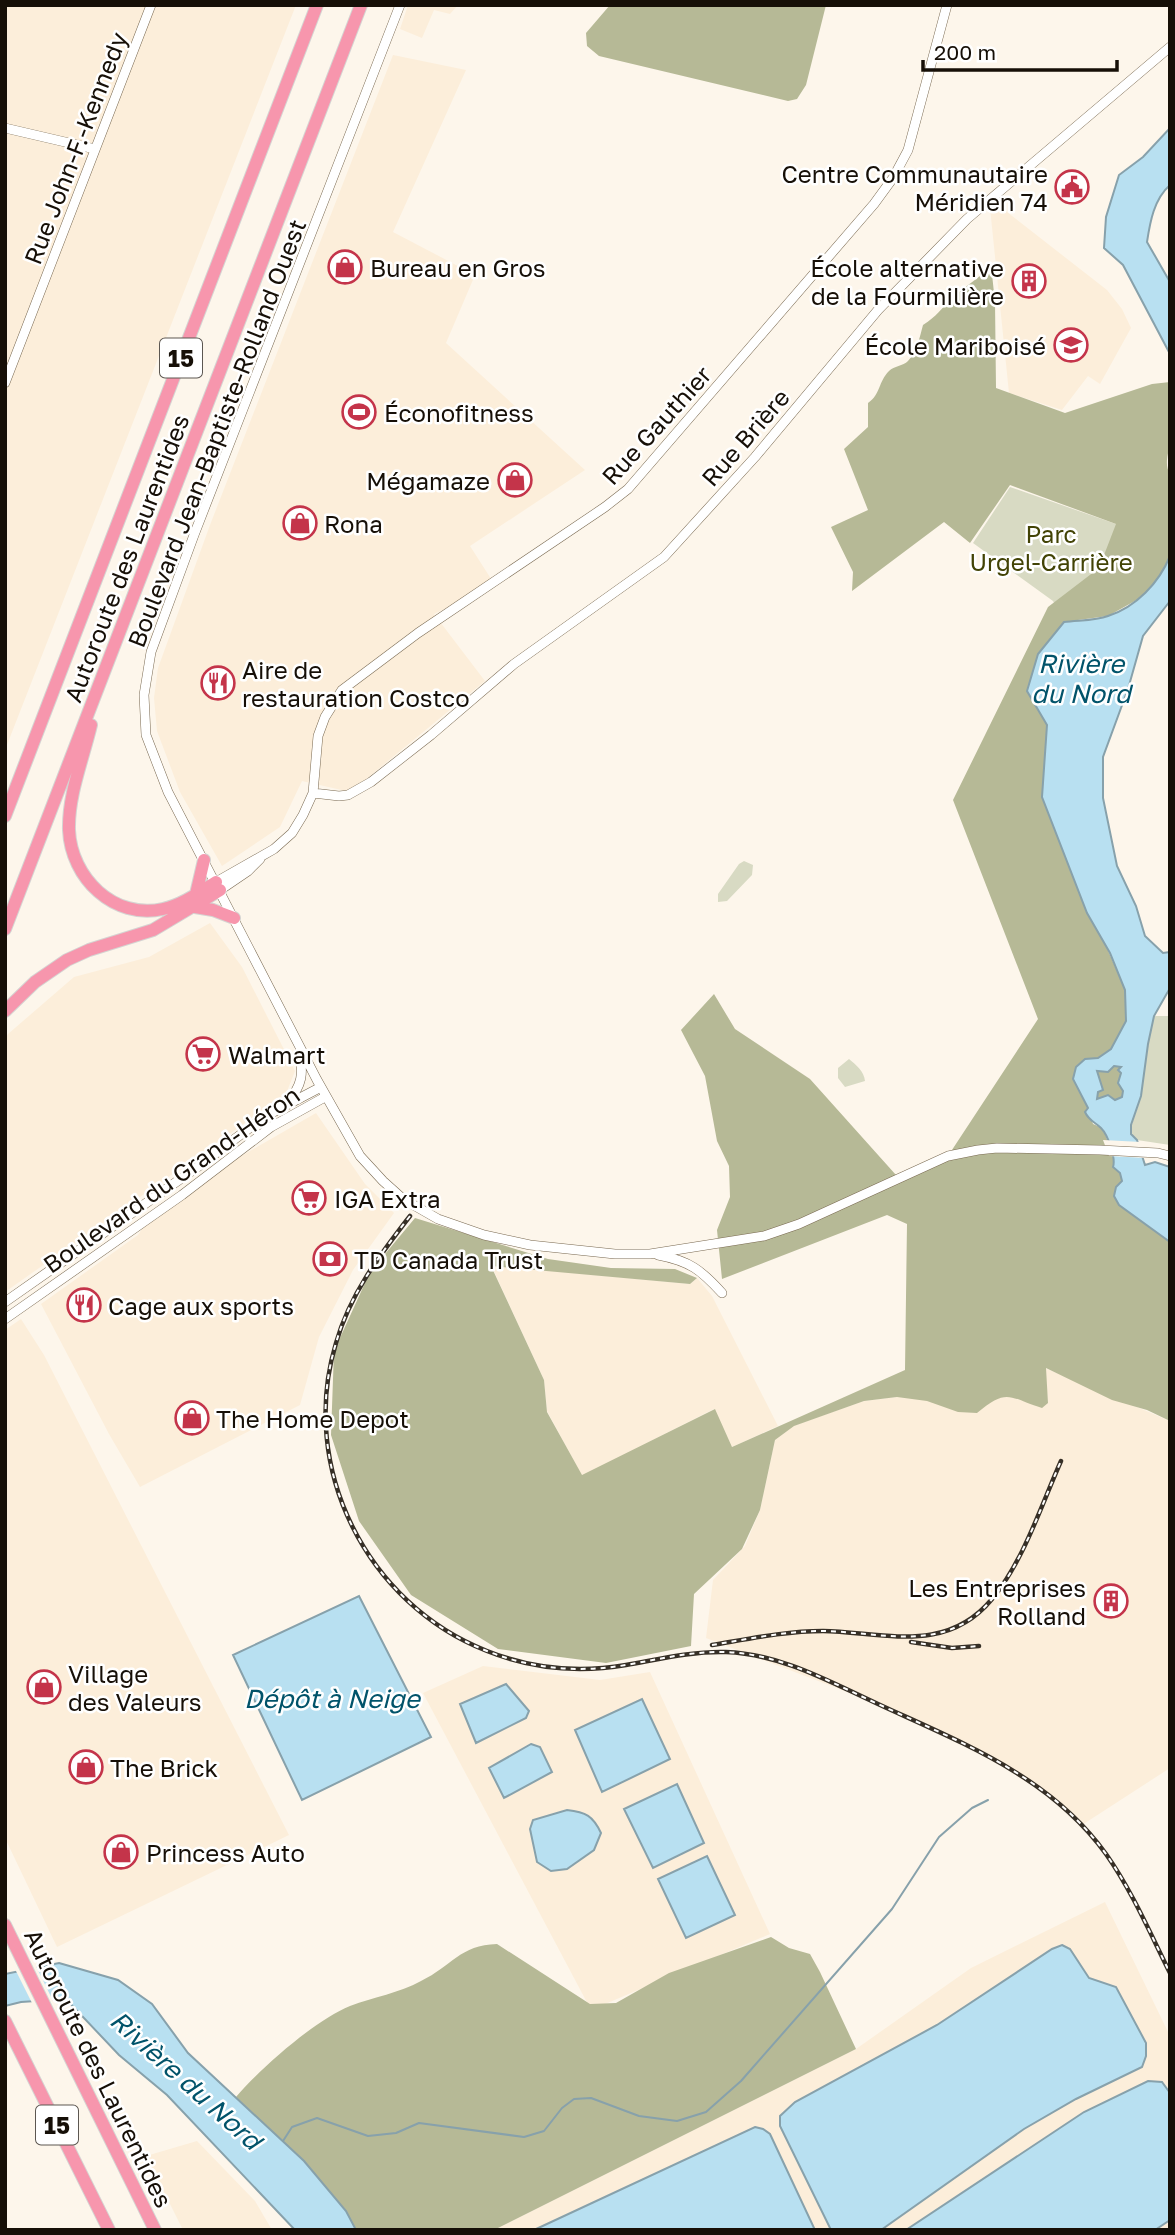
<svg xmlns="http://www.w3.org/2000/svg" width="1175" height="2235" font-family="'Golos Text',sans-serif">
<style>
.built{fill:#fceeda}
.green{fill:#d8dac3}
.forest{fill:#b6b996}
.water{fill:#b8e0f1;stroke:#87a1ab;stroke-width:2;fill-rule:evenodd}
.pier{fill:#fdf6eb}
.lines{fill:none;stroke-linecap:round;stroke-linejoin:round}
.stream{stroke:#87a1ab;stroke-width:2}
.tertiary-casing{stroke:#796951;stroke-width:10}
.motorway-casing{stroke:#d5d4d2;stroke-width:14}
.tertiary{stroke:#fff;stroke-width:9}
.motorway{stroke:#f796ad;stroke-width:12}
.rail-casing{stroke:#362f26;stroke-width:4.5}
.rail{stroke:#fff;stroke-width:2;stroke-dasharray:5;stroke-linecap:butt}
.labels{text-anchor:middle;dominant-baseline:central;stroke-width:5;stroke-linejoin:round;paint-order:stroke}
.shield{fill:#fff;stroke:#5c5751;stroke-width:2}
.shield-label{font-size:23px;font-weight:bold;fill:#160f07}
.street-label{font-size:24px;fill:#160f07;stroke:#fff}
.poi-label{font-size:24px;fill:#160f07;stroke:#fff;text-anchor:start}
.park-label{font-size:24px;fill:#424305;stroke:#fff}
.water-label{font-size:26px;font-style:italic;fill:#01536a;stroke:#fff}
</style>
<rect width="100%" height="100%" fill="#fdf6eb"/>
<path class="built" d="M 5,5 L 296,5 L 5,750 Z
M 408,5 L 458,5 L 450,14 L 434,10 L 422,38 L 400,29 Z
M 393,55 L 466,70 L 393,232 L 475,275 L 446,343 L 585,470 L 470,546 L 495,585 L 434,614 L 485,681 L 365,780 L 346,791 L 302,781 L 280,827 L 222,866 L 180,792 L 157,731 L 154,698 L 158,668 L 210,525 Z
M 989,198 L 1107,290 L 1122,309 L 1131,328 L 1100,384 L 1088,376 L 1062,410 L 1009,393 Z
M 210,923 L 242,967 L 295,1071 L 286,1094 L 5,1292 L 5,1039 L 8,1034 L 74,977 L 149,957 Z
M 316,1113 L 365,1184 L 394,1213 L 353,1270 L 319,1337 L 300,1405 L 140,1487 L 109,1434 L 41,1304 L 138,1235 L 154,1211 L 196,1182 Z
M 491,1265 L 690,1284 L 697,1278 L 712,1296 L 778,1426 L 732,1447 L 714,1409 L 582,1476 L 547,1411 L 544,1380 Z
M 21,1319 L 44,1355 L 289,1835 L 57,1947 L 5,1838 L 5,1330 Z
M 1045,1368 L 1170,1421 L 1170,1768 L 1082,1825 L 1043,1789 L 997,1760 L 876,1703 L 706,1638 L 713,1580 L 745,1546 L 760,1510 L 775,1440 L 793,1426 L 864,1401 L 897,1397 L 991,1399 L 1008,1394 L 1048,1403 Z
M 483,1666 L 600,1680 L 650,1672 L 770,1934 L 591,2010 L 423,1693 Z
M 1105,1902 L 1170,2036 L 1170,2230 L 494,2230 L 856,2049 L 971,1968 Z
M 197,2141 L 255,2201 L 272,2230 L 183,2230 L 146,2156 Z"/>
<path class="green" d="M 1135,467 L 1170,475 L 1170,556 L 1064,622 L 1053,601 L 973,543 L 1010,487 L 1116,524 Z
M 744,861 L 753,865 L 752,875 L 727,901 L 718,902 L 718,894 L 739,864 Z
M 1154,1016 L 1170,1016 L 1170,1145 L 1137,1140 L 1131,1134 C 1131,1121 1137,1113 1139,1101 C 1145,1073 1147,1044 1154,1016 Z
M 849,1059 C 856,1065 864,1071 865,1081 L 845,1087 L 838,1078 L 838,1068 Z"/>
<path class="forest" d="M 610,5 L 826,5 L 806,85 L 797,99 L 788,101 L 599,56 L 587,46 L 586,33 Z
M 991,265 L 995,302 L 996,388 L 1065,413 L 1152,384 L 1170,382 C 1170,401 1170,420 1170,438 C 1170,453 1163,461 1170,475 L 1170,556 L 1164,571 L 1142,597 L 1108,616 L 1078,620 L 1027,691 L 1047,725 L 1042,797 L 1125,990 L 1126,1021 L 1111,1049 L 1073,1079 L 1088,1108 L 1093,1124 L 1100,1127 L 1105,1134 L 1120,1173 L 1122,1181 L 1119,1205 L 1170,1242 L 1170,1421 L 1147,1410 L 1112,1400 L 1046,1368 L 1048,1403 L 1042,1408 C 1009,1398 1008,1387 977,1413 L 958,1412 L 927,1401 L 897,1397 L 864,1401 L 794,1426 L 775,1440 L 760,1510 L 742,1549 L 694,1594 L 691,1646 L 606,1663 L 498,1649 L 411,1595 L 359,1521 L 331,1435 L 334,1351 L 370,1272 L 415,1218 L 548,1259 L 611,1268 L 675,1269 L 697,1278 L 690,1284 L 491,1266 L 544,1380 L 547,1412 L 582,1475 L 715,1409 L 732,1447 L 905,1370 L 907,1224 L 887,1215 L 722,1279 L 717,1230 L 730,1197 L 729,1166 L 717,1141 L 705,1076 L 681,1030 L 714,994 L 735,1029 L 810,1079 L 896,1175 L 948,1156 L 1038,1019 L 953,800 L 1048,607 L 1099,568 L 1116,524 L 1010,485 L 970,543 L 944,522 L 852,591 L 853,572 L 831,527 L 868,510 L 844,449 L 868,427 L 868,403 C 881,394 878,382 889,371 C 894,366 903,366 908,361 C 917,352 920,336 923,325 C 937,316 941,309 952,298 C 965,286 979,279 991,265 Z
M 1114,1066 L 1121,1067 L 1124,1093 L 1122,1097 L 1115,1100 L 1104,1096 L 1101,1099 L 1097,1099 L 1098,1092 L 1103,1090 L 1097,1071 L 1109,1071 Z
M 771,1937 L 789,1948 L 810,1954 L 820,1972 L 856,2049 L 494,2230 L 356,2230 C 326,2178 279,2138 236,2097 C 261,2068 315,2020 350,2006 C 374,1997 399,1993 421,1981 C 452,1966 460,1945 497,1944 L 590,2004 L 616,2003 L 669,1973 Z"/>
<path class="water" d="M 1170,128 L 1170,185 C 1154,199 1150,222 1147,242 L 1170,282 L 1170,354 L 1123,265 L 1104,248 L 1106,217 L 1119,175 L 1143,157 Z
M 1170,556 L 1170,601 L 1143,636 L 1128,689 L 1103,757 L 1103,798 L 1117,866 L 1136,906 L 1145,936 L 1163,953 L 1170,952 L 1170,988 L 1154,1016 L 1148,1044 L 1141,1096 L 1131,1125 L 1131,1134 L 1137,1140 L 1145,1165 L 1155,1162 L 1170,1167 L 1170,1242 L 1119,1205 L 1114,1196 L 1116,1187 L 1122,1181 L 1120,1173 L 1113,1167 C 1116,1158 1108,1135 1101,1128 C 1095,1122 1089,1121 1085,1112 L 1088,1108 L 1073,1079 L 1076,1067 L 1085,1059 L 1098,1058 L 1111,1049 L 1126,1021 L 1125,990 L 1110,953 L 1087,913 L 1042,797 L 1047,725 L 1027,691 L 1038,654 L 1064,622 C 1078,620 1095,621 1108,616 C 1136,607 1159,583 1170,556 ZM 1114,1066 L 1121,1067 L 1118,1070 L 1121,1073 L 1118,1083 L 1123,1091 L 1122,1097 L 1115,1100 L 1108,1095 L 1097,1099 L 1098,1092 L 1103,1090 L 1097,1071 L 1108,1072 Z
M 359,1596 L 431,1737 L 302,1800 L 233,1655 Z
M 506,1684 L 529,1711 L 526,1718 L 476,1743 L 460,1704 Z
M 642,1699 L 670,1759 L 602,1792 L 575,1730 Z
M 531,1744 L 540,1747 L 552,1772 L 504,1798 L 489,1768 Z
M 677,1784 L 704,1843 L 653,1868 L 624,1809 Z
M 567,1810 C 586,1812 593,1816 601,1833 L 594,1850 L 567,1869 L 551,1871 L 537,1862 L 530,1829 L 533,1820 Z
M 707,1856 L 735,1915 L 686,1938 L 658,1879 Z
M 1062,1945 L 1070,1949 L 1089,1978 L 1116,1987 L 1146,2043 L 1146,2056 L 1142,2067 L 1076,2099 L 1024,2129 L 881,2230 L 831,2230 L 780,2126 L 780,2116 L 795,2102 L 937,2025 L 1052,1949 Z
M 59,1963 L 118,1980 L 152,2004 L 188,2053 L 304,2161 L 346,2211 L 356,2230 L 295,2230 L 167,2095 L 119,2055 L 66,1999 L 21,2002 L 5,2006 L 5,1974 Z
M 1148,2081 L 1162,2082 L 1170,2093 L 1170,2220 L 1155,2230 L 906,2230 L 1084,2112 Z
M 755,2127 L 763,2129 L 770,2134 L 815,2230 L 534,2230 Z"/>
<path class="pier" d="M 1103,1140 L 1141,1142 L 1145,1158 L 1109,1156 Z
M 35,1964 L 54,2003 L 33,2005 L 15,1969 Z"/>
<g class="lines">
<path class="stream" d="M 283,2141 L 292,2127 L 317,2118 L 368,2136 L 396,2133 L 419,2123 L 524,2137 L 544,2131 L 562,2108 L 574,2099 L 591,2098 L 639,2116 L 677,2121 L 706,2112 L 741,2081 L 892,1909 L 939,1837 L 972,1808 L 988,1800"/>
<defs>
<path id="tertiary" d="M 400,5 L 194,535 L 151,652 L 144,695 L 146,735 L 168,792 L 317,1080 L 360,1156 L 383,1181 L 403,1199 L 438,1219 L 484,1235 L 530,1245 L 615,1254 L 650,1254 L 764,1236 L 799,1224 L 948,1156 L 978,1150 L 997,1148 L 1100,1150 L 1158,1153 L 1170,1156
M 5,128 L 95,149
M 5,383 L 151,5
M 313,793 L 339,796 L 348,795 L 371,782 L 431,735 L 514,664 L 664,557 L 755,457 L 878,310 L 967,219 L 1170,47
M 216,882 L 274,849 L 292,833 L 303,815 L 313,793 L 318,736 L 325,717 L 342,690 L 418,633 L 605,507 L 628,489 L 874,204 L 893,178 L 908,150 L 947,5
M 220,890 L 248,871 L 260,859
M 288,1101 C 302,1086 304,1073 299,1053
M 658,1255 C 690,1261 701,1270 722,1293
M 5,1302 L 199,1166 L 264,1117 L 321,1087
M 5,1319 L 182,1195 L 271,1127 L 325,1097"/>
<path id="motorway" d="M 91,725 C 83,759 68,795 69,830 C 71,878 114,920 163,909 C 182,905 200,892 216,882
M 5,816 L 317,5
M 196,894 L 204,860
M 195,907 L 213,910 L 234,918
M 5,929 L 361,5
M 5,1011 L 35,982 L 67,960 L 89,950 L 153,930 L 220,890
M 5,1925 L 155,2230
M 5,2021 L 109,2230"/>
</defs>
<use href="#tertiary" class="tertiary-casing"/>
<use href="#motorway" class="motorway-casing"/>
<use href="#tertiary" class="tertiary"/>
<use href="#motorway" class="motorway"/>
<defs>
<path id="rail" d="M 410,1216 C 379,1256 350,1294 336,1343 C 298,1468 367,1604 487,1651 C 532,1669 579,1673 626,1665 C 660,1659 692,1651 726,1652 C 781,1654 830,1682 878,1704 C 962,1743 1050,1776 1106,1854 C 1132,1891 1150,1933 1170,1973
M 911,1642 L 952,1648 L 979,1646
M 712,1645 C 748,1639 786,1631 823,1631 C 883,1632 946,1655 992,1599 C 1023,1562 1041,1506 1061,1461"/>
</defs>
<use href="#rail" class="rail-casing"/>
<use href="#rail" class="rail"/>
</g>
<defs>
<symbol id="civic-ring" viewBox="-11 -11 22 22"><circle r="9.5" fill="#fff" stroke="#c4344a" stroke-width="1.5"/><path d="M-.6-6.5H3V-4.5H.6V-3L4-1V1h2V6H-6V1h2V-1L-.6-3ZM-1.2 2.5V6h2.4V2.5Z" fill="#c4344a"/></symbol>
<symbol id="shop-ring" viewBox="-11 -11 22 22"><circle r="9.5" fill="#fff" stroke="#c4344a" stroke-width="1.5"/><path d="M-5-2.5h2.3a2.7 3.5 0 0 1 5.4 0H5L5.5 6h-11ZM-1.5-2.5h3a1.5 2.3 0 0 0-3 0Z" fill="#c4344a"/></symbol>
<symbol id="building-ring" viewBox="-11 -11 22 22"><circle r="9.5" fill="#fff" stroke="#c4344a" stroke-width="1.5"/><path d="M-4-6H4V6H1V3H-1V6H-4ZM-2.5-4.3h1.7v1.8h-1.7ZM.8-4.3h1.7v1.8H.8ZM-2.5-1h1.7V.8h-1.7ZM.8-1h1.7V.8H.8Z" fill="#c4344a"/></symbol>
<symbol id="school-ring" viewBox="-11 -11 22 22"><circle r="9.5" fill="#fff" stroke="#c4344a" stroke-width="1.5"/><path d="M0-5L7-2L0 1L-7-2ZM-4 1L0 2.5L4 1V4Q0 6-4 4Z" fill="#c4344a"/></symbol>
<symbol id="stadium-ring" viewBox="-11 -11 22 22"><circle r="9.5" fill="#fff" stroke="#c4344a" stroke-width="1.5"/><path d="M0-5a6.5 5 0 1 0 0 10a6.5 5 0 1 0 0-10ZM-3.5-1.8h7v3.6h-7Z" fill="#c4344a"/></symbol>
<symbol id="restaurant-ring" viewBox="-11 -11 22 22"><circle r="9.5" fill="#fff" stroke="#c4344a" stroke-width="1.5"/><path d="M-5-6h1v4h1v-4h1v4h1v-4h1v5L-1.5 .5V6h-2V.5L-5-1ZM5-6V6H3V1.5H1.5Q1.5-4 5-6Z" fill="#c4344a"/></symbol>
<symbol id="supermarket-ring" viewBox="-11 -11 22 22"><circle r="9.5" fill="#fff" stroke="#c4344a" stroke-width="1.5"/><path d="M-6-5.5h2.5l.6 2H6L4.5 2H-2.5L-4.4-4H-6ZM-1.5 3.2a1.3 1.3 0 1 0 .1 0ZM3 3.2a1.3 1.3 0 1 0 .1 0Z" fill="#c4344a"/></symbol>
<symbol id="bank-ring" viewBox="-11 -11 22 22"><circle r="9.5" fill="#fff" stroke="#c4344a" stroke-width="1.5"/><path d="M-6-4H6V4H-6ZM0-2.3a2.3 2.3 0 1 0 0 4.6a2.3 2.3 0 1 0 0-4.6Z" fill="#c4344a"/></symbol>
</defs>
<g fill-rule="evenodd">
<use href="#civic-ring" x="1053" y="168" width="38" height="38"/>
<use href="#shop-ring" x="326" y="248" width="38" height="38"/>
<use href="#building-ring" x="1010" y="262" width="38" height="38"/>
<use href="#school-ring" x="1052" y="326" width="38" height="38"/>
<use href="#stadium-ring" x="340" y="393" width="38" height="38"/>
<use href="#shop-ring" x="496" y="461" width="38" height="38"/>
<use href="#shop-ring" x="281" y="504" width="38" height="38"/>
<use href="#restaurant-ring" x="199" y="664" width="38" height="38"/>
<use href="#supermarket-ring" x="184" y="1035" width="38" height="38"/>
<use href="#supermarket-ring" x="290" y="1179" width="38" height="38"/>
<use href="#bank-ring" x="311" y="1240" width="38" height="38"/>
<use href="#restaurant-ring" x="65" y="1286" width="38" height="38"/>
<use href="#shop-ring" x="173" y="1399" width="38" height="38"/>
<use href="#building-ring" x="1092" y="1582" width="38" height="38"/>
<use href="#shop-ring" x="25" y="1668" width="38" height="38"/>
<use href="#shop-ring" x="67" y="1748" width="38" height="38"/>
<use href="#shop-ring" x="102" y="1833" width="38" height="38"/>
</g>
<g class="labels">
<g class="shield">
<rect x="160" y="338.5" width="42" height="39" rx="5"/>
<rect x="36" y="2105.5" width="42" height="39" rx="5"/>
</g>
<g class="shield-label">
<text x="181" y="358">15</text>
<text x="57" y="2125">15</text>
</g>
<g class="street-label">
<text transform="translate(75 148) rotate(-69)">Rue John-F.-Kennedy</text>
<text transform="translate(656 425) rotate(-48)">Rue Gauthier</text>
<text transform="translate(216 433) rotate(-69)">Boulevard Jean-Baptiste-Rolland Ouest</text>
<text transform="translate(745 437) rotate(-49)">Rue Brière</text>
<text transform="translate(126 558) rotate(-69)">Autoroute des Laurentides</text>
<text transform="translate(171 1179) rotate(-35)">Boulevard du Grand-Héron</text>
<text transform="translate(99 2068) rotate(64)">Autoroute des Laurentides</text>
</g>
<g class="poi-label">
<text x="1048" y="173" text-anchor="end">Centre Communautaire<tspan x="1048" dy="28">Méridien 74</tspan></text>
<text x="370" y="267">Bureau en Gros</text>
<text x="1004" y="267" text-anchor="end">École alternative<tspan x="1004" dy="28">de la Fourmilière</tspan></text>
<text x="1046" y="345" text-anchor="end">École Mariboisé</text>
<text x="384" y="412">Éconofitness</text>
<text x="490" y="480" text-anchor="end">Mégamaze</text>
<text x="324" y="523">Rona</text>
<text x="242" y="669">Aire de<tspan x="242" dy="28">restauration Costco</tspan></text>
<text x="228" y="1054">Walmart</text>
<text x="334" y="1198">IGA Extra</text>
<text x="354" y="1259">TD Canada Trust</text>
<text x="108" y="1305">Cage aux sports</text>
<text x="216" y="1418">The Home Depot</text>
<text x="1086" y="1587" text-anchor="end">Les Entreprises<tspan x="1086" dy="28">Rolland</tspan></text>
<text x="68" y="1673">Village<tspan x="68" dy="28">des Valeurs</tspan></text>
<text x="110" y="1767">The Brick</text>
<text x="146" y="1852">Princess Auto</text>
</g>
<g class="park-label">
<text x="1051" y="533">Parc<tspan x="1051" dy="28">Urgel-Carrière</tspan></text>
</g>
<g class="water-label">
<text x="1081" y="663">Rivière<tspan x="1081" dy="30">du Nord</tspan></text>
<text x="332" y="1698">Dépôt à Neige</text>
<text transform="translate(186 2080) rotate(42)">Rivière du Nord</text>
</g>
</g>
<rect width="1175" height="2235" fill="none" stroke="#160f07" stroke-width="14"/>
<path d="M923 60v10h194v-10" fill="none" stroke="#160f07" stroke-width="3.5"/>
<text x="934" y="60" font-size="21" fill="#160f07" stroke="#ffffff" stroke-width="5" paint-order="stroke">200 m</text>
</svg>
